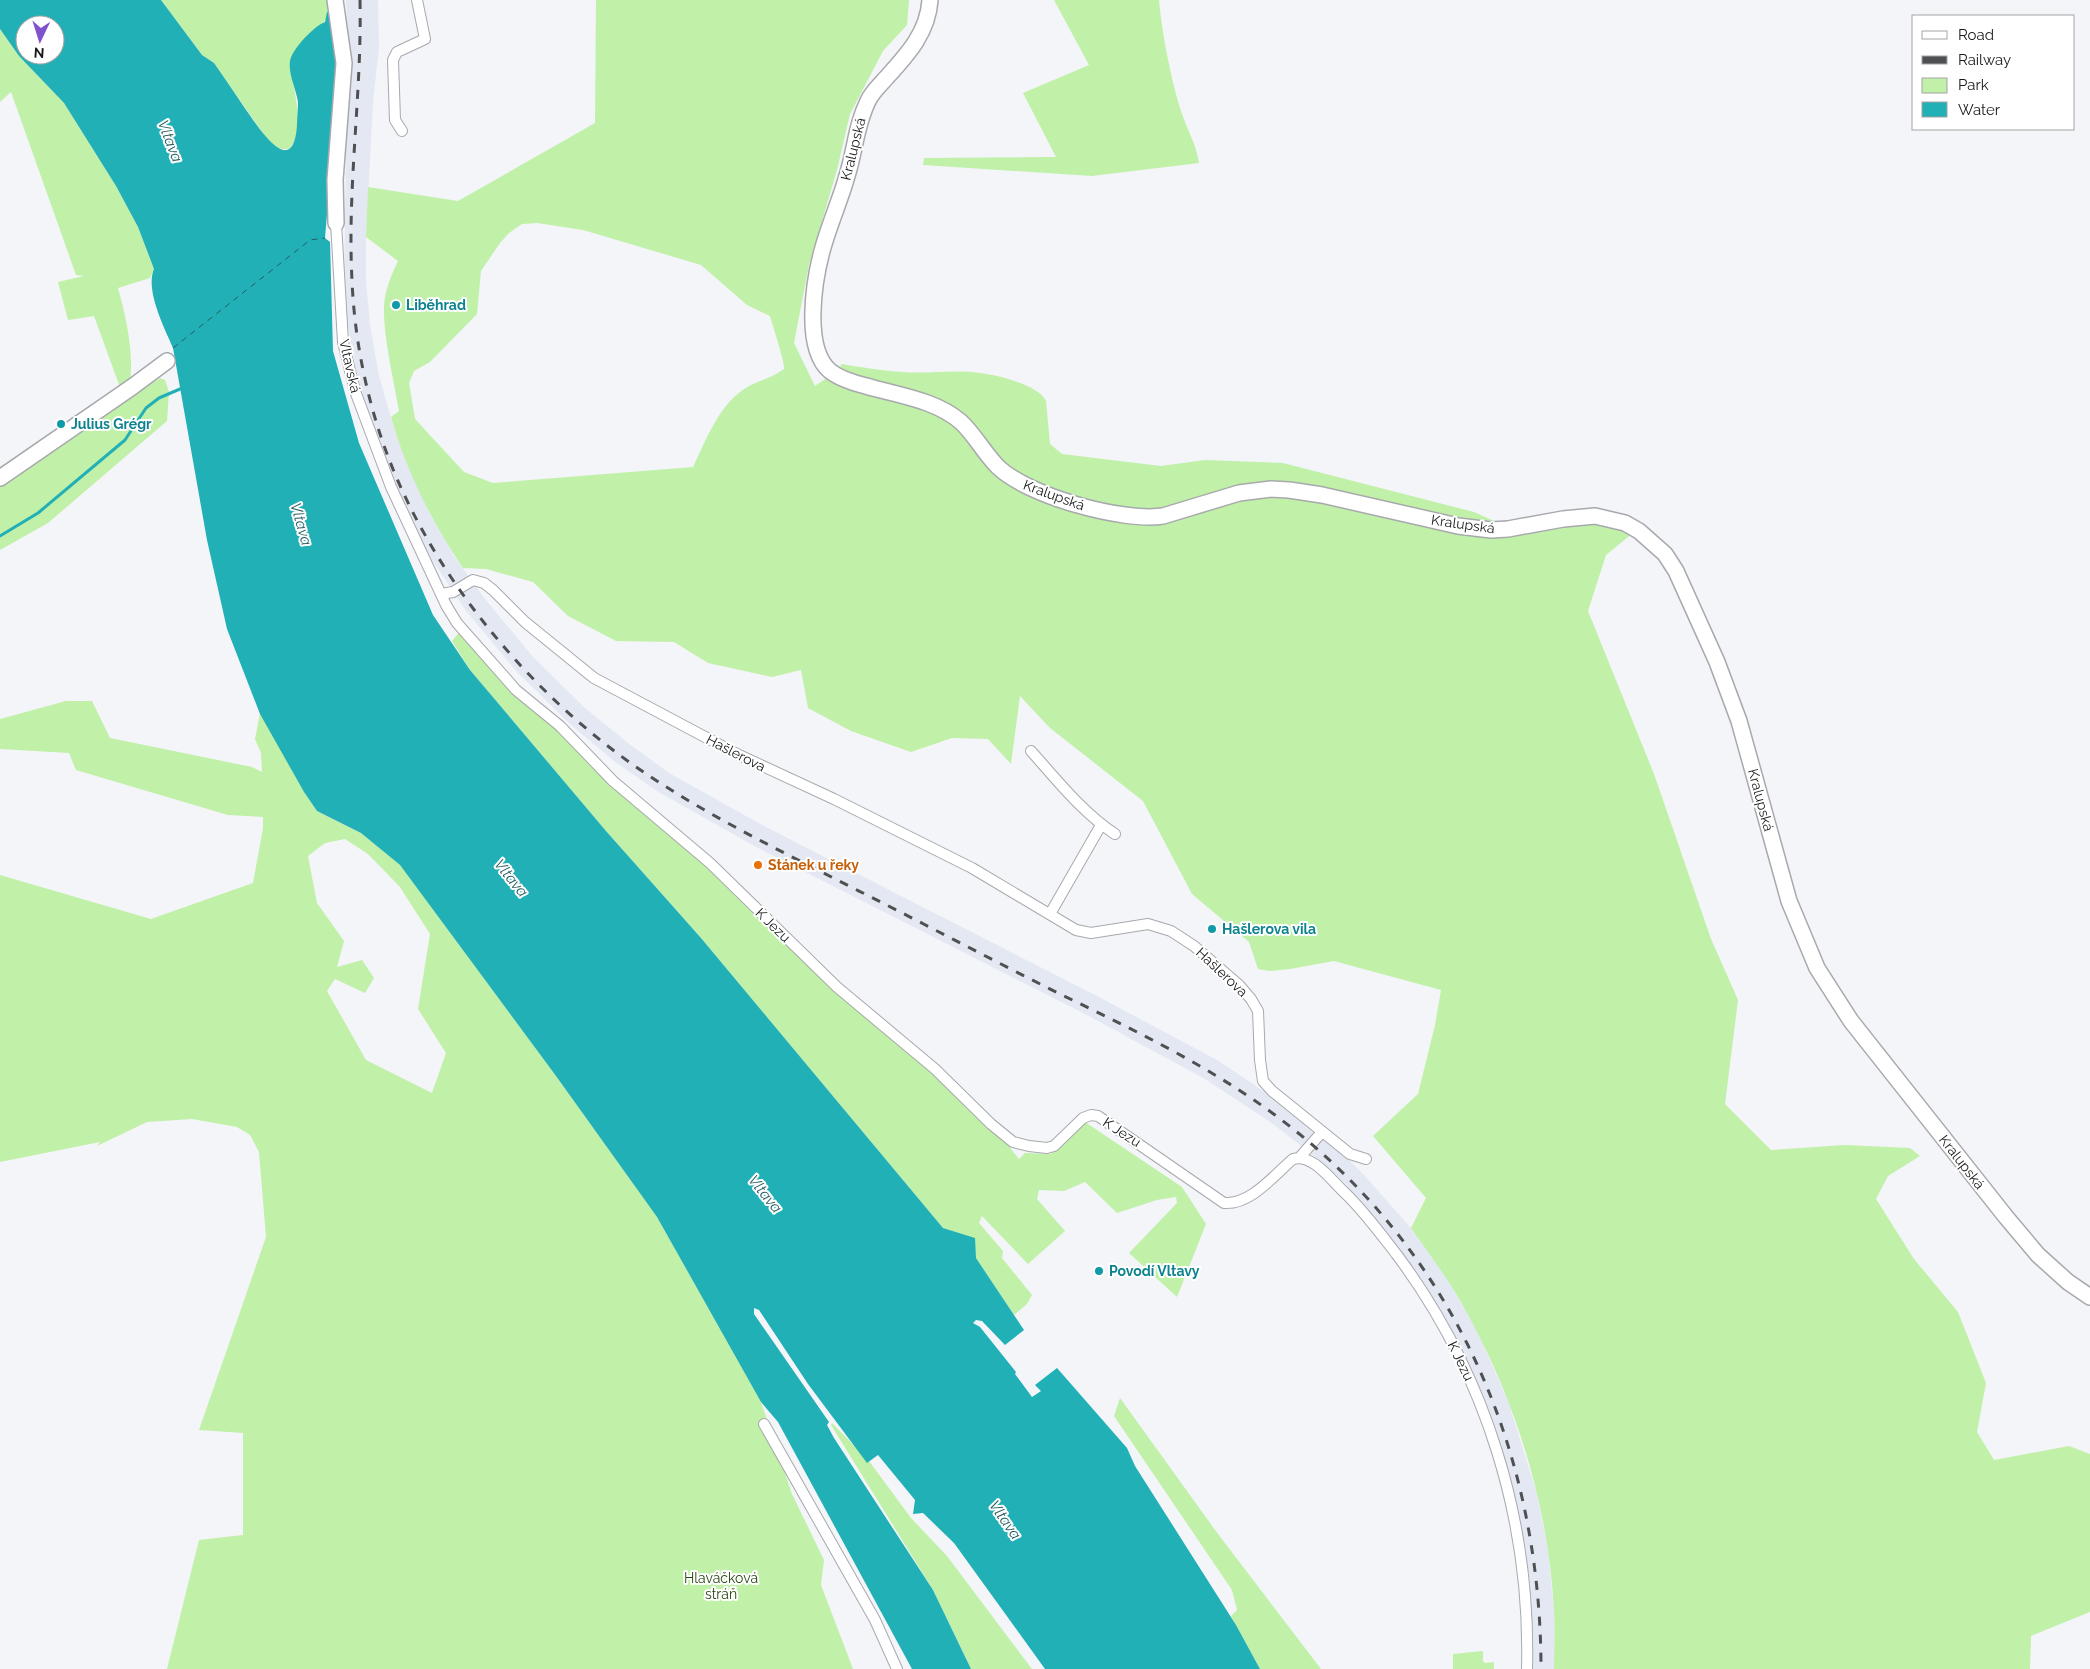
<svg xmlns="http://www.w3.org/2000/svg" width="2090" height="1669" font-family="Raleway,sans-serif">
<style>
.built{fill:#e4e8f3}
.green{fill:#c1f0a8;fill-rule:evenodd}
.water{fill:#22b0b7;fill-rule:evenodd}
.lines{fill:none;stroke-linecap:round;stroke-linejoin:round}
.stream{stroke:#22b0b7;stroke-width:3}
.ferry{stroke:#275d60;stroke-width:1;stroke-dasharray:6 5;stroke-linecap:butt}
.street-casing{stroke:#a8a9ad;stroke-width:12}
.secondary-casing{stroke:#a8a9ad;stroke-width:18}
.street{stroke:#fff;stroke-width:10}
.secondary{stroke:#fff;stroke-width:15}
.rail{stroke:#4f5052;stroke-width:3;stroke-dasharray:9 9;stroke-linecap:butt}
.culture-dot{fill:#0f9aa8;stroke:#fff;stroke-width:2}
.food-dot{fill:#e8710a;stroke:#fff;stroke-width:2}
.labels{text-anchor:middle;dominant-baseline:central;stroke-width:4;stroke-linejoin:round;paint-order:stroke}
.street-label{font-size:14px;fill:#18191a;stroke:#fff}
.culture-label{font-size:14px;font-weight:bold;fill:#0d838f;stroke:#fff;text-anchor:start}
.food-label{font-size:14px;font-weight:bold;fill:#c56008;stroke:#fff;text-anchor:start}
.park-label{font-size:14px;fill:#294815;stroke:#fff}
.water-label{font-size:15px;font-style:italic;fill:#275d60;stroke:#fff}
</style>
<rect width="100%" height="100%" fill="#f3f5f9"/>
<path class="built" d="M 346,0 L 378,0 L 379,47 L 373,102 L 366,237 L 366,280 L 370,325 L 379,376 L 394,428 L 429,512 L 454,556 L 485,599 L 533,657 L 585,708 L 628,743 L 669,773 L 766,827 L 1097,996 L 1217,1060 L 1286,1106 L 1329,1140 L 1363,1174 L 1411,1228 L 1440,1268 L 1466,1311 L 1480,1337 L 1509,1404 L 1537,1494 L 1548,1550 L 1554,1612 L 1554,1669 L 1532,1669 L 1530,1588 L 1526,1554 L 1515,1499 L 1500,1445 L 1476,1380 L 1447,1322 L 1393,1241 L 1366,1209 L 1314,1156 L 1273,1124 L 1205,1079 L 1087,1015 L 756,847 L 657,791 L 614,761 L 570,724 L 517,672 L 467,612 L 422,545 L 373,435 L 358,381 L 348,327 L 344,281 L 348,39 Z"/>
<path class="green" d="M 161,0 L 328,0 L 333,11 L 327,17 L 291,73 C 295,92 305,133 289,149 L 278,149 L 264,135 L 214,63 L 202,55 Z
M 596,0 L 909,0 L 907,25 L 883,51 L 850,114 L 837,170 L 809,265 L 794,343 L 815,386 L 840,369 L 841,364 C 861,367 882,371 903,372 C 928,374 955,369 980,373 C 997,375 1039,385 1046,401 L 1050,444 L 1062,454 L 1161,466 L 1205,460 L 1283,463 L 1474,512 L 1525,535 L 1601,518 L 1633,533 L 1606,555 L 1588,611 L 1654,774 L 1711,939 L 1738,1000 L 1725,1104 L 1771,1150 L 1845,1145 L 1910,1148 L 1920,1156 L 1888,1176 L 1876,1199 L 1914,1259 L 1958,1312 L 1986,1383 L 1977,1432 L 1994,1460 L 2069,1446 L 2090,1454 L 2090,1612 L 2031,1636 L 2030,1669 L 1554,1669 C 1554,1650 1555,1631 1554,1612 C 1549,1508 1517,1404 1467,1313 C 1451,1283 1430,1255 1411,1228 L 1426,1198 L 1373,1136 L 1418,1094 L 1435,1025 L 1441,990 L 1334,961 L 1290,969 L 1269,971 L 1258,969 L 1249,942 L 1192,894 L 1143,801 L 1050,728 L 1020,696 L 1011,764 L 988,739 L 952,738 L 911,752 L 851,731 L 808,708 L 801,670 L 772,677 L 708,663 L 674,642 L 616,641 L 568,616 L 533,582 L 486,569 L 463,568 C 432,523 406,470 391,417 L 399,411 C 394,381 383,336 384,306 C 385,290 391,276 398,261 L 366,237 L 368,187 L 458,201 L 595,123 ZM 537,223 L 583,230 L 701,265 L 747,305 L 770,316 C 773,327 785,362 784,369 C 773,377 761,380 749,386 C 720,402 707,438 693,467 L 493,483 L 464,472 L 415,419 L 409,383 L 414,371 L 430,362 L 477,314 L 481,271 L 500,243 L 509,233 L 522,224 Z
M 1054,0 L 1159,0 C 1162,34 1171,79 1181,111 C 1187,130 1196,143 1199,163 L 1092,176 L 923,165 L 924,158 L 1056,157 L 1023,93 L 1089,65 Z
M 0,29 L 19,56 L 64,103 L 116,186 L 138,227 L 154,269 L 150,278 L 118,288 C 126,317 134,352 130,382 L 121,390 L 94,316 L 68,320 L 58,282 L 84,276 L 76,275 L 11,92 L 0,102 Z
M 160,378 L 165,380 L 169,392 L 167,421 L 48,523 L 0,550 L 0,487 L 124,401 Z
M 462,629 L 516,690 L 991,1124 L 1019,1159 L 1025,1153 L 1051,1154 L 1085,1122 L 1182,1187 L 1206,1224 L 1177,1297 L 1129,1253 L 1177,1203 L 1176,1197 L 1157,1200 L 1117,1213 L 1085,1182 L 1064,1191 L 1039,1190 L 1037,1199 L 1065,1231 L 1028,1264 L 982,1216 L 979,1223 L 1003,1251 L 1002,1258 L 1032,1295 L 1027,1304 L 1014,1315 L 976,1258 L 973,1239 L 943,1228 L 701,938 L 606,831 L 470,670 L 452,641 Z
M 66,701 L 92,701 L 110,738 L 252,767 L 262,772 L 261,753 L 255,739 L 260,713 L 304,792 L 317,811 L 361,833 L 400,865 L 556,1076 L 657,1217 L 761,1402 L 792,1494 L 824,1560 L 821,1585 L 853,1669 L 167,1669 L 199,1540 L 243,1535 L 243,1433 L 199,1430 L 266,1237 L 259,1152 L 250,1135 L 237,1127 L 192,1119 L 147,1122 L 97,1146 L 100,1142 L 0,1162 L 0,875 L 151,919 L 253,883 L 263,828 L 263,817 L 228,815 L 76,770 L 69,753 L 0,749 L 0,719 ZM 345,839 L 368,854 L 400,887 L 430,934 L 418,1009 L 446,1053 L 432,1093 L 366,1060 L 327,991 L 335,979 L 365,993 L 374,978 L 362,960 L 337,967 L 344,941 L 317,903 L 308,856 L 325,843 Z
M 1120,1398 L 1218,1534 L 1321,1669 L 1260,1669 L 1231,1616 L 1237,1610 L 1232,1590 L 1114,1416 Z
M 832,1423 L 869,1461 L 911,1518 L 947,1556 L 1032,1669 L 971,1669 L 933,1590 L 831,1425 Z
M 1483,1651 L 1483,1661 L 1485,1663 L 1494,1662 L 1494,1669 L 1453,1669 L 1453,1654 Z"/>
<path class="water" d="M 0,0 L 161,0 L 202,55 L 214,63 C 224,77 234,92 244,107 C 257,125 293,183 297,125 C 297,118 298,109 298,102 C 296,89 288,74 290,61 C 292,49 314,26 325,22 L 327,12 L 333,11 L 339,70 L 325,238 L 330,242 L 333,351 L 359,443 L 433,615 L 470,670 L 606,831 L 701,938 L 943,1228 L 975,1238 L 976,1258 L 1024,1330 L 1005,1345 L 982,1321 L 976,1320 L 973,1323 L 980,1327 L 1016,1372 L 1015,1374 L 1032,1397 L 1041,1391 L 1035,1385 L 1057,1368 L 1127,1448 L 1135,1466 L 1236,1625 L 1260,1669 L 1045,1669 L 954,1543 L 923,1513 L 913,1514 L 915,1500 L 878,1455 L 867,1463 L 808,1384 L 759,1310 L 754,1308 L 754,1314 L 829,1422 L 827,1425 L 834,1438 L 933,1590 L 971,1669 L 912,1669 L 778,1422 L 761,1402 L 657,1217 L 556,1076 L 400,865 L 361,833 L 317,811 L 304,792 L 260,714 L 227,629 L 207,540 L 173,348 C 164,327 145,290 154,269 L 138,227 L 116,186 L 64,103 L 19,56 L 0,29 ZM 25,25 L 55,25 L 55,55 L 25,55 Z"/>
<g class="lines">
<path class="stream" d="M 0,536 L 38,513 L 125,440 L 146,408 L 159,398 L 180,389 L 184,389"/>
<path class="ferry" d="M 173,348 L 310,240 L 325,238"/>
<defs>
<path id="street" d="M 402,131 L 395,120 L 393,60 L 397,52 L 425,39 L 417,0
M 336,223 L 343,342 L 355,391 L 391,487 L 446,605 L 457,623 L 516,690 L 560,726 L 613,781 L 710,863 L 837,987 L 935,1069 L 991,1124 L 1013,1142 L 1029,1146 L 1047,1148 L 1054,1146 L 1083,1118 L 1091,1115 L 1098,1116 L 1224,1203 C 1251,1205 1274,1175 1293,1159 C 1312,1153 1331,1180 1344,1192 C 1364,1211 1380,1233 1397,1255 C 1486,1374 1531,1521 1527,1669
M 441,594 L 453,592 L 473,580 L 484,583 L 493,590 L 525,622 L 594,678 L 739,755 L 834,799 L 972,868 L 1076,930 L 1091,933 L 1148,924 L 1171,931 L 1194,946 L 1239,985 L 1251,999 L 1258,1011 L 1260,1060 L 1263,1081 L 1272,1091 L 1350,1154 L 1366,1159
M 1031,751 C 1057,780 1082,812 1115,834
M 1050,914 L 1101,825
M 1300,1157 L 1322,1132
M 764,1424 L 875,1620 L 897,1669"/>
<path id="secondary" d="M 335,0 L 344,63 L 335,180 L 336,223
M 930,0 C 928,32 908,54 887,77 C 881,84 872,92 868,101 C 856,125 855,151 847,176 C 840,201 829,225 822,251 C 814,281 803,348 830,371 C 840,379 854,383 866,386 C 897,395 936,400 961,422 C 975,435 984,453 998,467 C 1028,496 1122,522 1163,516 L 1239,493 L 1271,489 L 1289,490 L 1322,495 L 1458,526 L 1491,530 L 1508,529 L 1563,519 L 1595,516 L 1625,523 L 1639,531 L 1665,554 L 1676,571 L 1717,662 L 1739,721 L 1789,901 L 1817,968 L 1851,1021 L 2006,1217 L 2038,1255 L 2068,1282 L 2090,1297
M 0,478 L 132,387 L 167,361"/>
</defs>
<use href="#street" class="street-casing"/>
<use href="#secondary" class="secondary-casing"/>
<use href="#street" class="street"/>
<use href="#secondary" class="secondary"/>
<path class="rail" d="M 360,0 C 362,93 347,187 352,280 C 354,332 364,385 380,434 C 424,568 529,695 645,773 C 710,817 781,851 851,887 C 921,922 990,959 1060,994 C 1134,1030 1209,1066 1275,1115 C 1453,1247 1541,1450 1541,1669"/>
</g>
<g class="culture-dot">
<circle cx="396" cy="305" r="5"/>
<circle cx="61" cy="424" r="5"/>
<circle cx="1212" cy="929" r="5"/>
<circle cx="1099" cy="1271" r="5"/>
</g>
<circle class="food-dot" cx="758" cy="865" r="5"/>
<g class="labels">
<g class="street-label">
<text transform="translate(853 149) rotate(-76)">Kralupská</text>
<text transform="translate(350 366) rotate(77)">Vltavská</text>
<text transform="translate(1054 495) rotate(20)">Kralupská</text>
<text transform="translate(1463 524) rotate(8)">Kralupská</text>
<text transform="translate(736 753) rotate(27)">Hašlerova</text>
<text transform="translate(1761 800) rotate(75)">Kralupská</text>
<text transform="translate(773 925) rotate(44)">K Jezu</text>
<text transform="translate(1222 972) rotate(43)">Hašlerova</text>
<text transform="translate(1122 1132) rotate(33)">K Jezu</text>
<text transform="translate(1962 1162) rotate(52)">Kralupská</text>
<text transform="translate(1461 1361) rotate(64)">K Jezu</text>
</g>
<g class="culture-label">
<text x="406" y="305">Liběhrad</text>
<text x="71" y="424">Julius Grégr</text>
<text x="1222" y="929">Hašlerova vila</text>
<text x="1109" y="1271">Povodí Vltavy</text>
</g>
<g class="food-label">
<text x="768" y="865">Stánek u řeky</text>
</g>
<g class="park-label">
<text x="721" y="1578">Hlaváčková<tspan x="721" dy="16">stráň</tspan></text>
</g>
<g class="water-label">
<text transform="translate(170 141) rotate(69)">Vltava</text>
<text transform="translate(301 524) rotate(74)">Vltava</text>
<text transform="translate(511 878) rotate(51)">Vltava</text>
<text transform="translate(765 1194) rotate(51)">Vltava</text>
<text transform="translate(1005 1520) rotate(55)">Vltava</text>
</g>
</g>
<rect x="1912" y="15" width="162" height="115" fill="#ffffff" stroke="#a3a3a3"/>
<rect x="1922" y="31" width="25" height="8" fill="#ffffff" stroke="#a3a3a3"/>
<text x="1958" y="40" font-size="15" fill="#18191a">Road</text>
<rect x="1922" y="56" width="25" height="8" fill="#4f5052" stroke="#a3a3a3"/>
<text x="1958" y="65" font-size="15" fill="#18191a">Railway</text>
<rect x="1922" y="78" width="25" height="15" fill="#c1f0a8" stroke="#a3a3a3"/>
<text x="1958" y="90" font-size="15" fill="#18191a">Park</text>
<rect x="1922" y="102" width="25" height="15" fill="#22b0b7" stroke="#a3a3a3"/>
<text x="1958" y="115" font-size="15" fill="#18191a">Water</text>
<g transform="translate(40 40) rotate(184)"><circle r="24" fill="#ffffff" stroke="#a3a3a3"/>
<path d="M0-4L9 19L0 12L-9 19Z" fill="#7e53cd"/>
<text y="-8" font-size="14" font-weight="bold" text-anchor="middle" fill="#18191a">N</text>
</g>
</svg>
